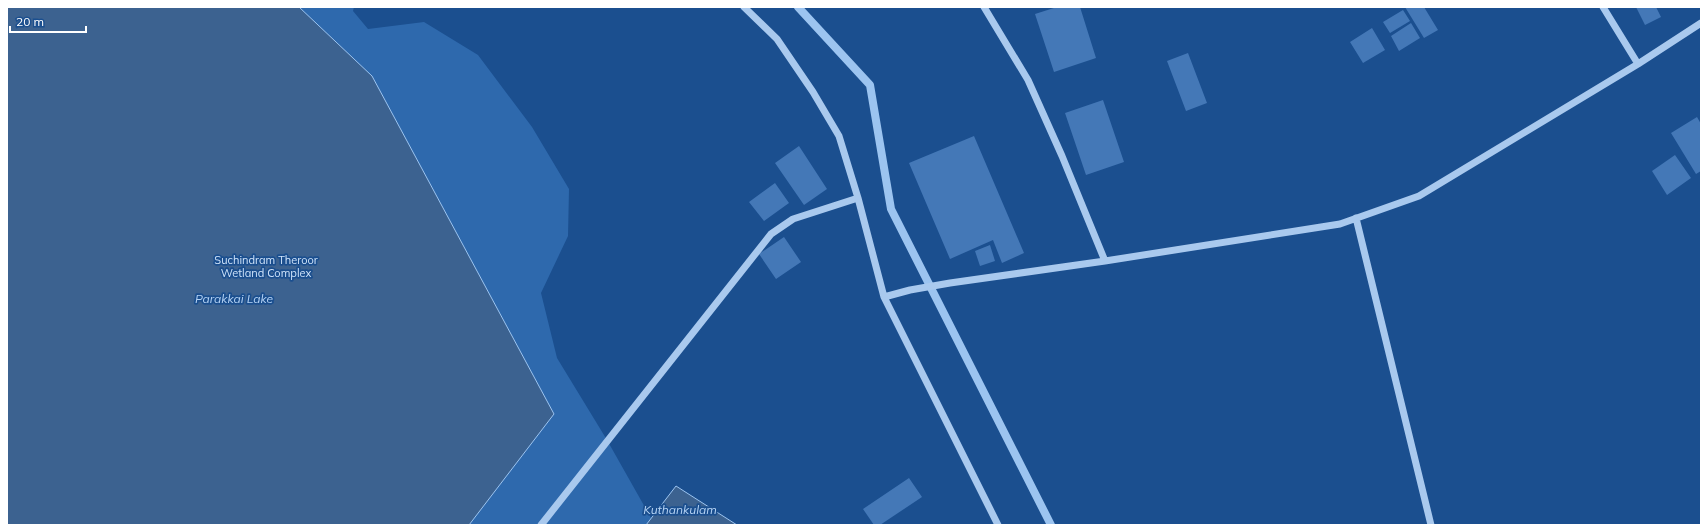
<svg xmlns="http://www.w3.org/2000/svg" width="1708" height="532" font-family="Mulish,sans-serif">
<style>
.green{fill:#2e69ad}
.water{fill:#3c6290;stroke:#9cc4f0}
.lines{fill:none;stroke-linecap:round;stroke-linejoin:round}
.stream{stroke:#9cc4f0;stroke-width:8}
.building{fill:#4478b7}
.minor{stroke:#a9c9ee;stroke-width:7}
.labels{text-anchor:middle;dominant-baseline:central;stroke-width:3.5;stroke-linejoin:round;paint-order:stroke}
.park-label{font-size:11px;fill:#cfe3fa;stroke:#1b4f8f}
.water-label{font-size:12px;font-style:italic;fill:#b5d3f5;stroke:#1b4f8f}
</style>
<rect width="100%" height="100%" fill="#1b4f8f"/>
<path class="green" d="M 7,7 L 354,7 L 353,11 L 368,29 L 424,22 L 478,55 L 532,127 L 569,189 L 568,236 L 541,293 L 557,358 L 607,440 L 655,525 L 7,525 Z"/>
<path class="water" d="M 7,7 L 299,7 L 372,76 L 554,414 L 469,525 L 7,525 Z
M 676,486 L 737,525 L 646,525 Z"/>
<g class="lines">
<path class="stream" d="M 798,7 L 870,85 L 891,209 L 1051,525"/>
</g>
<path class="building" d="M 1057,7 L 1080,7 L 1096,58 L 1054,72 L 1035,14 Z
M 1405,7 L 1424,7 L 1438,30 L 1424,38 Z
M 1636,7 L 1656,7 L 1661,17 L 1645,25 Z
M 1403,10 L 1410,21 L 1390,33 L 1383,22 Z
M 1411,23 L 1420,38 L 1399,51 L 1391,36 Z
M 1372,28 L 1385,50 L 1363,63 L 1350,42 Z
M 1188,53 L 1207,103 L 1186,111 L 1167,61 Z
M 1103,100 L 1124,162 L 1086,175 L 1065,113 Z
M 1697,117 L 1701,124 L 1701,171 L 1696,174 L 1671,133 Z
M 974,136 L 1024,253 L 1002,263 L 993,240 L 950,259 L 909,163 Z
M 799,146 L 827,189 L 804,205 L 775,163 Z
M 1675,155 L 1691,178 L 1667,195 L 1652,171 Z
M 775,183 L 789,203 L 764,221 L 749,202 Z
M 784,237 L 801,262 L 776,279 L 759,254 Z
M 990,245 L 995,261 L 980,266 L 975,251 Z
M 909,478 L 922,497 L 880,525 L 874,525 L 863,509 Z"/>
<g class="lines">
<path class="minor" d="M 744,7 L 777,39 L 813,92 L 839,136 L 858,198 L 884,297 L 998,525
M 984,7 L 1028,80 L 1062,156 L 1105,261
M 1603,7 L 1638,64
M 1356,218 L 1431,525
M 884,297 L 910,290 L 950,283 L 1105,261 L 1340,224 L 1419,196 L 1638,64 L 1701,23
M 541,525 L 771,234 L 793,219 L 858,198"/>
</g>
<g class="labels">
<g class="park-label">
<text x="266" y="260">Suchindram Theroor<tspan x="266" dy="13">Wetland Complex</tspan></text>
</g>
<g class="water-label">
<text x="234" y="298">Parakkai Lake</text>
<text x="680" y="509">Kuthankulam</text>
</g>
</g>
<rect width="1708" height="532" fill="none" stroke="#ffffff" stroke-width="16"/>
<path d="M10 26v6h76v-6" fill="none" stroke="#ffffff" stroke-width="2"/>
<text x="16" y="26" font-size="12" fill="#ffffff" stroke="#1b4f8f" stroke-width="3" paint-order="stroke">20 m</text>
</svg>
